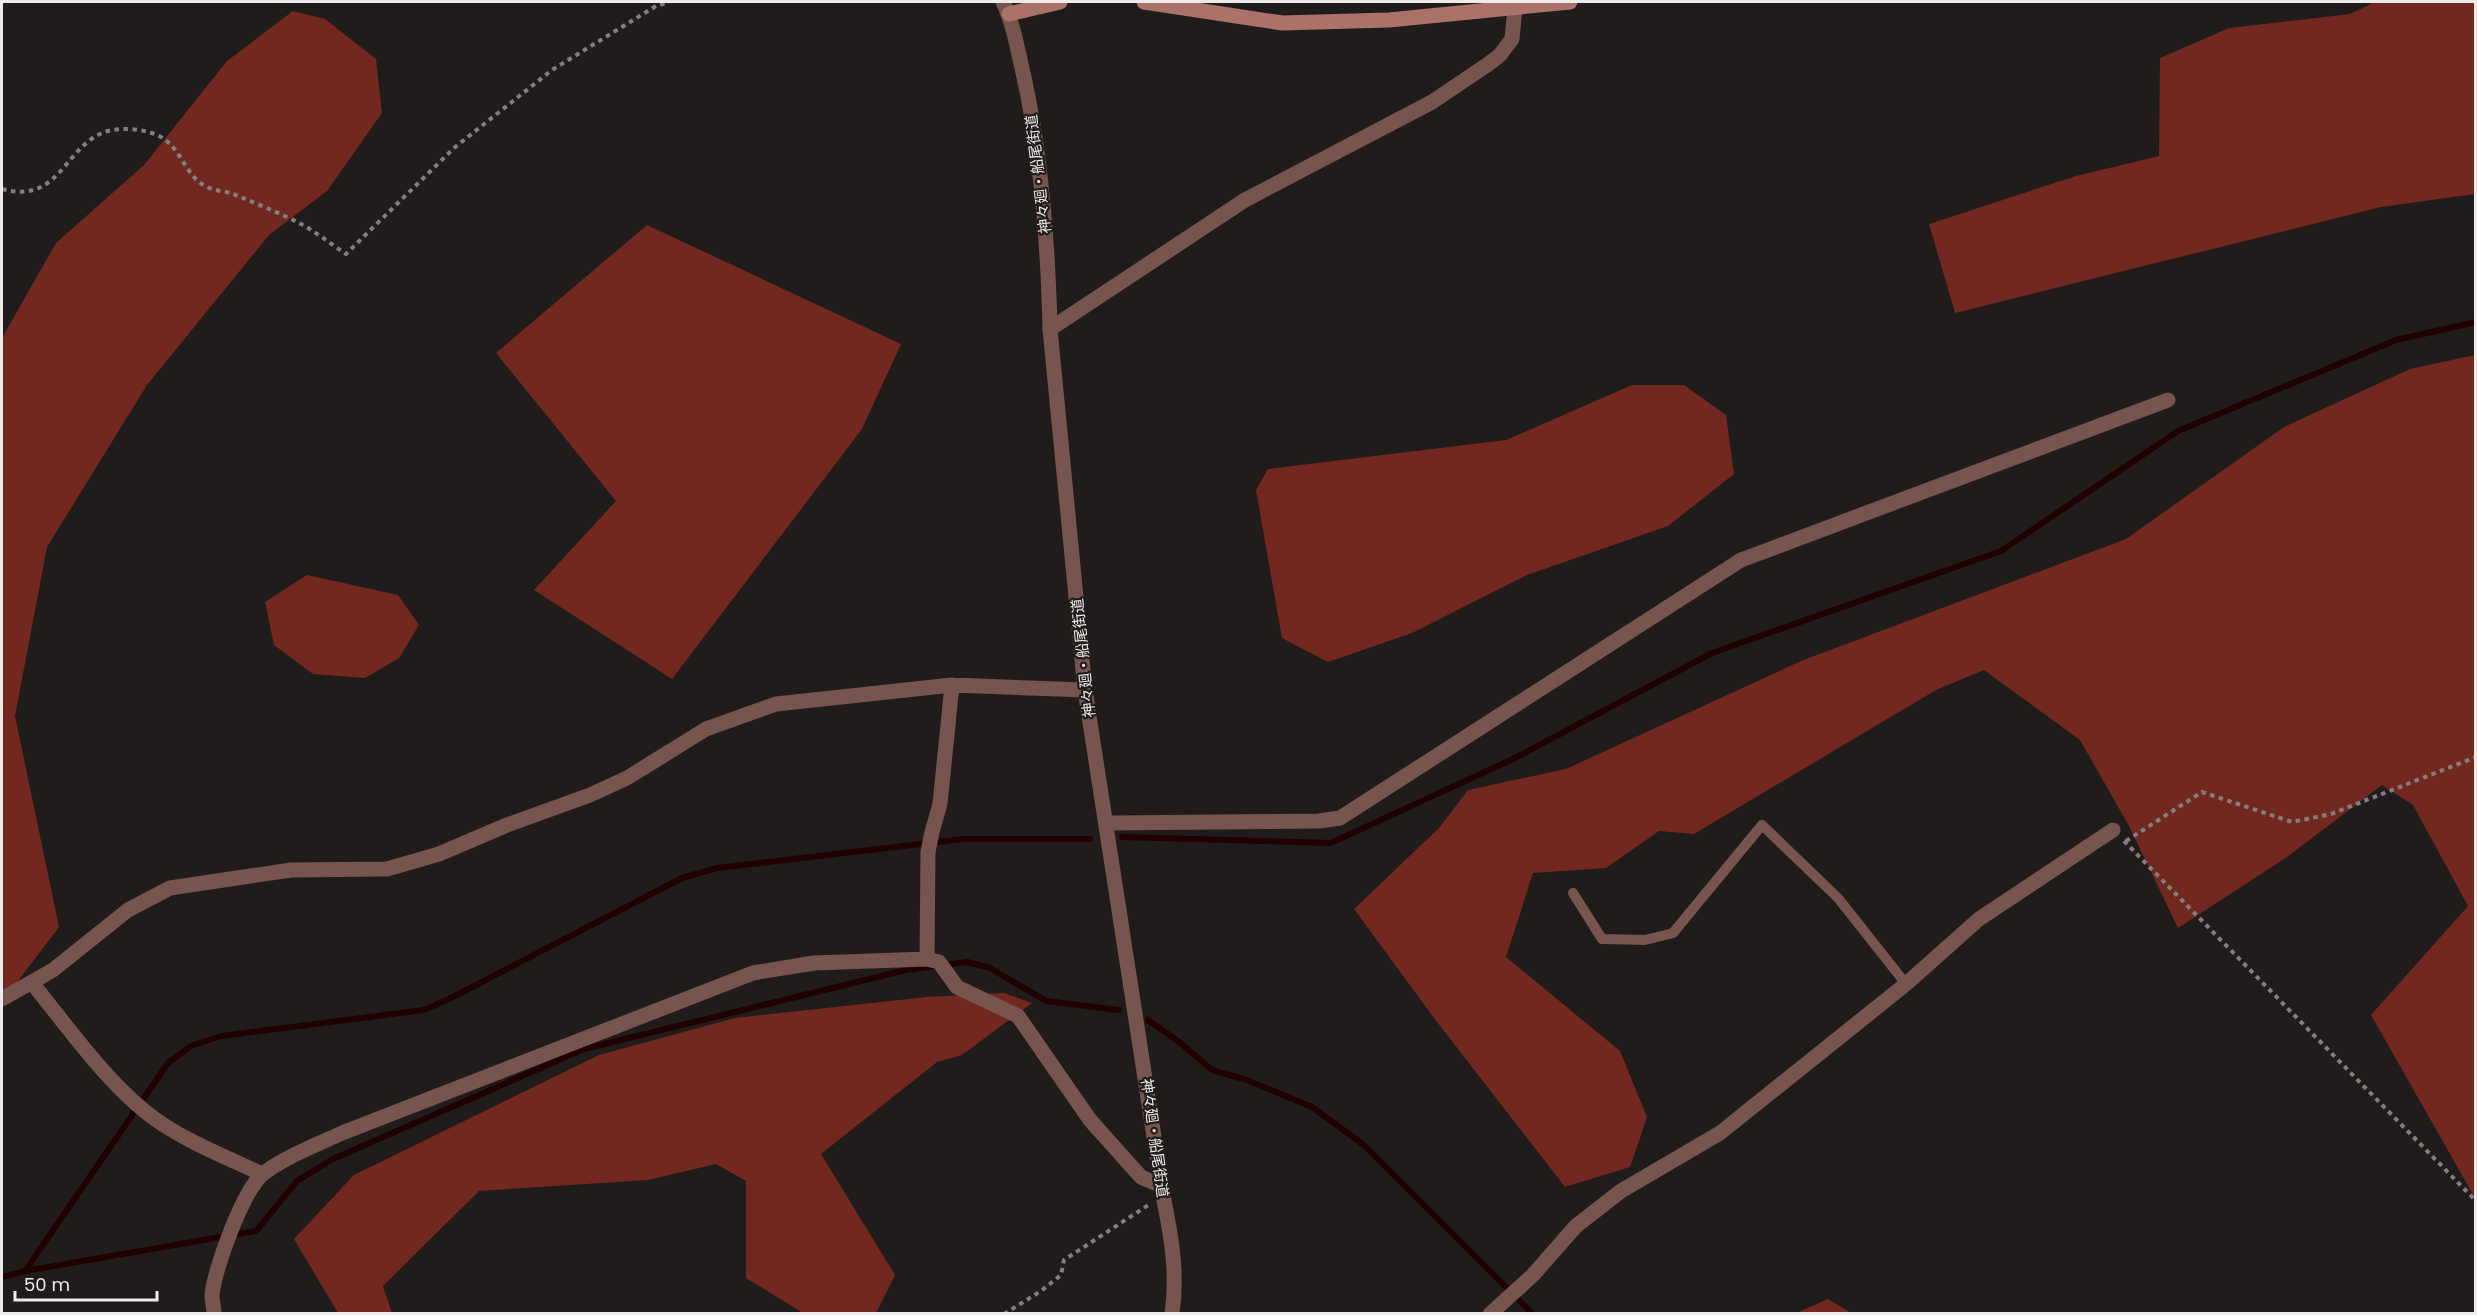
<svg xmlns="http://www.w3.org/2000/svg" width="2477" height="1315" font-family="Poppins,'Noto Sans JP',sans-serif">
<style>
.forest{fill:#73281f}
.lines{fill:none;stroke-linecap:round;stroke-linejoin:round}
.stream{stroke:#200000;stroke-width:6}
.path{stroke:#82807f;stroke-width:4;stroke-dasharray:4.5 4.5;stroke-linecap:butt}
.service{stroke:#77544e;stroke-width:10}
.minor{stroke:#77544e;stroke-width:15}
.tertiary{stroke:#77544e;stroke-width:15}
.secondary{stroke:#ab7269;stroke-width:15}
.labels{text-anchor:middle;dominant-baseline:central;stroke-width:4.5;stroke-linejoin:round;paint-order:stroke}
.street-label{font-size:15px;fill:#eeeceb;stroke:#1f1c1b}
</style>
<rect width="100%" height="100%" fill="#1f1c1b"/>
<path class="forest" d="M 2375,2 L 2475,2 L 2475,194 L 2381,207 L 1955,313 L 1929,224 L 2076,176 L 2159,156 L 2160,58 L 2229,28 L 2350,14 Z
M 293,11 L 325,19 L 376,59 L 382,113 L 327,191 L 269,235 L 147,385 L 47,547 L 15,716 L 59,927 L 2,1002 L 2,338 L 56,243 L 144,165 L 227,61 Z
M 647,225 L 901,344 L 862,429 L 672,679 L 534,590 L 616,501 L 496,353 Z
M 2475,355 L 2475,1198 L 2371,1015 L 2468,906 L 2413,805 L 2382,785 L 2287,857 L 2178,928 L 2129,826 L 2080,740 L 1984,670 L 1936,690 L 1694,834 L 1659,831 L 1606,868 L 1533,873 L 1506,957 L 1620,1051 L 1647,1117 L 1630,1167 L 1565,1187 L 1434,1018 L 1354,909 L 1439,828 L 1468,790 L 1566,769 L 1801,661 L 2126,539 L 2284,427 L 2410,369 Z
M 1632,385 L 1684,385 L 1726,415 L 1734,474 L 1668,526 L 1527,575 L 1412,633 L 1328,662 L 1282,638 L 1256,490 L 1268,469 L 1506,440 Z
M 307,575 L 398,595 L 419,625 L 399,658 L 365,678 L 313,674 L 274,645 L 265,602 Z
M 1004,993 L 1032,1003 L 962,1055 L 937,1062 L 821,1154 L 895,1275 L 876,1313 L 803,1313 L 746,1278 L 746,1181 L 716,1164 L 648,1180 L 479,1191 L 383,1286 L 392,1313 L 338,1313 L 294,1239 L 354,1175 L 599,1055 L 735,1018 L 927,997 Z
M 1828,1299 L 1851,1313 L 1799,1313 L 1801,1311 Z"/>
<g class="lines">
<path class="stream" d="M 1122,837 L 1331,843 L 1515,758 L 1712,653 L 2001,551 L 2178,431 L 2396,340 L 2476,322
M 1148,1020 L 1178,1041 L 1212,1070 L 1247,1080 L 1312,1107 L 1364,1145 L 1533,1314
M 25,1271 L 168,1063 L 191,1046 L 221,1036 L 424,1010 L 453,997 L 682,878 L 717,868 L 963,839 L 1090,839
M 2,1277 L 25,1271 L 256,1231 L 297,1181 L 333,1159 L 584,1049 L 906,970 L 967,962 L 990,968 L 1046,1001 L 1119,1010"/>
<path class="path" d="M 2,189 C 63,206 65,139 112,130 C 127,128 143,129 157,135 C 181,145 184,176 207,187 C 215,191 225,191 233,194 C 255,203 280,213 301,224 C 316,232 331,244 346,254 L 454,148 L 552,70 L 656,6 L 669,2
M 2124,841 L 2476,1201
M 2126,841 L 2202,792 L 2292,822 L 2331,814 L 2476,757
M 1004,1314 L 1041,1291 L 1061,1275 L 1064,1260 L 1150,1204"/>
<path class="service" d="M 1573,893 L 1602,939 L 1645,940 L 1673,933 L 1762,825 L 1838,898 L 1906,984"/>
<path class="minor" d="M 1050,329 L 1245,200 L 1432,102 L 1487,65 L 1500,55 L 1512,39 L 1515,7
M 1106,823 L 1319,821 L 1340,818 L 1741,560 L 2168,400
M 927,959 L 928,852 L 932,832 L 940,804 L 952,685
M 32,983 C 68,1027 109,1086 155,1119 C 187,1142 226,1157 262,1174
M 2,999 L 53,970 L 128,910 L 170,888 L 291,870 L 387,869 L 439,854 L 507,825 L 590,795 L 627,778 L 706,729 L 776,704 L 952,685 L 1085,690
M 214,1314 C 214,1308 212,1301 212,1295 C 214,1270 244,1187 264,1173 C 287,1156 316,1145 342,1133 L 753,973 L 814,963 L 927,959 L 939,962 L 957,987 L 1018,1016 L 1090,1120 L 1141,1177 L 1162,1186
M 1490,1314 L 1533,1275 L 1576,1226 L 1621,1191 L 1720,1133 L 1906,984 L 1979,919 L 2113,830"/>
<path class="tertiary" d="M 1003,2 C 1014,25 1018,52 1024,77 C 1042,159 1048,245 1050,329 L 1085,690 L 1163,1195 C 1171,1235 1178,1273 1172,1314"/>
<path class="secondary" d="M 1144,2 L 1282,23 L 1389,20 L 1570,2
M 1009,14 L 1060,2"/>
</g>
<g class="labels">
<g class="street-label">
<text transform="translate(1038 174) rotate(-97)">神々廻・船尾街道</text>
<text transform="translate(1083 658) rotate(-96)">神々廻・船尾街道</text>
<text transform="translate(1155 1138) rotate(82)">神々廻・船尾街道</text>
</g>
</g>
<rect width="2477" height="1315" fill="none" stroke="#eeeceb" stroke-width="6"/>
<path d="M15 1291v9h142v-9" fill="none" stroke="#eeeceb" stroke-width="3"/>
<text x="24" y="1291" font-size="18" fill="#eeeceb" stroke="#1f1c1b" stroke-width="4.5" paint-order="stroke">50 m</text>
</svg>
